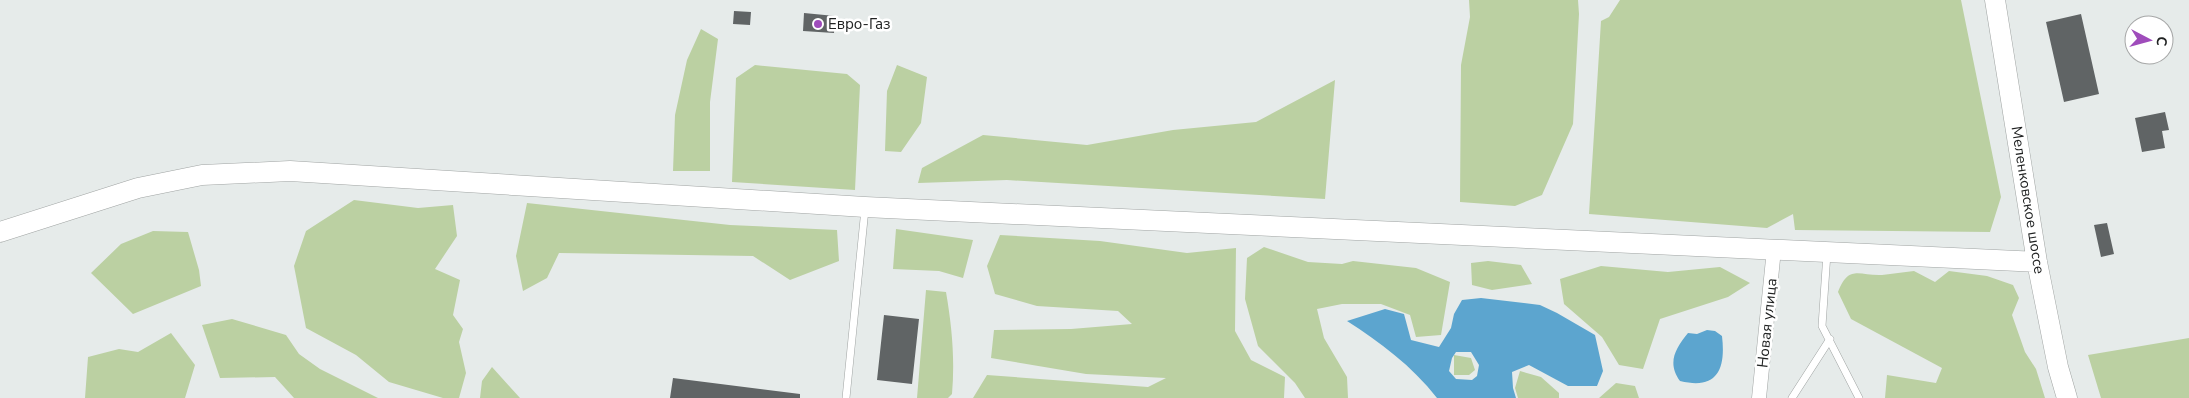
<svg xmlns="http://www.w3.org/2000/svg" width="2189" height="398" font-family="'Nunito Sans',sans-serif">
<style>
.green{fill:#bbd0a2}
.water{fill:#5ca5cf;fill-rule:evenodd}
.building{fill:#606465}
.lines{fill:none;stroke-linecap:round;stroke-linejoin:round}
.lane-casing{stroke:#a0a4a3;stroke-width:8}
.street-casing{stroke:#a0a4a3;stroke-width:15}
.secondary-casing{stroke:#a0a4a3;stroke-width:21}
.lane{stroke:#fff;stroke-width:7}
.street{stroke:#fff;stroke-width:14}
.secondary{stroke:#fff;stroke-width:20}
.poi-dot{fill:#9f4cbb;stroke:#fff;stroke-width:2}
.labels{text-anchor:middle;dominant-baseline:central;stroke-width:5;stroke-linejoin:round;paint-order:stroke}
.poi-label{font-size:15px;fill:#202222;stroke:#fff;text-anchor:start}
.street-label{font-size:15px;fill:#202222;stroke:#fff}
</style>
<rect width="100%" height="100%" fill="#e6ebea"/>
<path class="green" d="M 1469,0 L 1578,0 L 1579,14 L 1573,124 L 1542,195 L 1515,206 L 1460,202 L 1461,65 L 1470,17 Z
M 1620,0 L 1961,0 L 2001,197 L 1990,232 L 1795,230 L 1793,214 L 1767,228 L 1589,214 L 1601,21 L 1609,17 Z
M 701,29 L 718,39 L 710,102 L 710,171 L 673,171 L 675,115 L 687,60 Z
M 755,65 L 847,74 L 860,85 L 855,190 L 732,182 L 736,78 Z
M 897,65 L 927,77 L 921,123 L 901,152 L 885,151 L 887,91 Z
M 1335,80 L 1325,199 L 1007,180 L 918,183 L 922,168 L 983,135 L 1087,145 L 1173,130 L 1256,122 Z
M 354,200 L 418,208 L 453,205 L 457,236 L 435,269 L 460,280 L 453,315 L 463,329 L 459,342 L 466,373 L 459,398 L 443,398 L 389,382 L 356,355 L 306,328 L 294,266 L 306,231 Z
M 527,203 L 730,225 L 837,230 L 839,261 L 790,280 L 753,256 L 559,253 L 547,278 L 523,291 L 516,256 Z
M 896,229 L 973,240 L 963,278 L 939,271 L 893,269 Z
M 153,231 L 188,232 L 199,270 L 201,286 L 133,314 L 91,273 L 121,244 Z
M 1000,235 L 1100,241 L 1187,253 L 1236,248 L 1235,331 L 1251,360 L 1285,377 L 1284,398 L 973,398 L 987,375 L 1148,387 L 1166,378 L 1086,374 L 991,358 L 994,330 L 1071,329 L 1132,324 L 1118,311 L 1037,306 L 995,294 L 987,266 Z
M 1264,247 L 1308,262 L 1342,264 L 1353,261 L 1416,268 L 1450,282 L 1441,335 L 1416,337 L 1410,315 L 1381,304 L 1342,304 L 1317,309 L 1324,338 L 1347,377 L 1348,398 L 1305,398 L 1295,383 L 1258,346 L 1245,299 L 1247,258 Z
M 1488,261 L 1521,265 L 1532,284 L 1492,290 L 1472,285 L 1471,263 Z
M 1601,266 L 1668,272 L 1720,267 L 1750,283 L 1728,297 L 1660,319 L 1643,369 L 1619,365 L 1602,337 L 1564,304 L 1560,279 Z
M 1914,271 L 1935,282 L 1949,271 L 1987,276 L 2013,285 L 2019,298 L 2012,315 L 2025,352 L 2036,369 L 2045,398 L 1885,398 L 1887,375 L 1936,383 L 1942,368 L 1851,319 L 1838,292 C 1849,264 1859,276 1882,275 C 1893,274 1903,272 1914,271 Z
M 926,290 L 946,292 C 952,327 955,359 952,394 L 948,398 L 917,398 Z
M 232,319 L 286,335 L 299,354 L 320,369 L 378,398 L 294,398 L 275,377 L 220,378 L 202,325 Z
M 171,333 L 195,365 L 185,398 L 85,398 L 88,357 L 119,349 L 138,352 Z
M 2189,338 L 2189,398 L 2101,398 L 2088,355 Z
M 1454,355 L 1471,358 L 1475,370 L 1469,375 L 1454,375 Z
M 492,367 L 520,398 L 480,398 L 482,381 Z
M 1520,371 L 1541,377 L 1559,393 L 1559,398 L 1518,398 L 1515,388 Z
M 1616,383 L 1635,386 L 1639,398 L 1599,398 Z"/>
<path class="water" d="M 1481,298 L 1540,305 L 1557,313 L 1595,335 L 1603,371 L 1597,386 L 1568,386 L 1529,365 L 1512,372 L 1513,388 L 1516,398 L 1437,398 C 1412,366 1380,342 1347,321 L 1385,309 L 1404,314 L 1411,340 L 1439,347 L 1451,328 L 1454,314 L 1462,300 ZM 1456,352 L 1471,352 L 1479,365 L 1477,376 L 1472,380 L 1456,379 L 1449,371 L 1452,358 Z
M 1707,330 L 1715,331 L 1722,336 C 1726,370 1717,390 1680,381 C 1667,363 1675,349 1688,333 L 1697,334 Z"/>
<path class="building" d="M 734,11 L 751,12 L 750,25 L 733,24 Z
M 804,13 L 835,16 L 834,33 L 803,31 Z
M 2081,14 L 2099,94 L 2064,102 L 2046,22 Z
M 2165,112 L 2169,130 L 2162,131 L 2165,148 L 2142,152 L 2135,118 Z
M 2107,223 L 2114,254 L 2101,257 L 2094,225 Z
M 884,315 L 919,319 L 912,384 L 877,380 Z
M 673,378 L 800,394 L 800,398 L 670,398 Z"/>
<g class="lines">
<defs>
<path id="lane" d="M 1827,253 L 1822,326 L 1859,398
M 846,398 L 865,209
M 1792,398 L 1830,339"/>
<path id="street" d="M 1759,398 L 1774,249"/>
<path id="secondary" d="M 1995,0 L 2037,262 L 2058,367 L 2067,398
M 0,232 L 138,188 L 202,175 L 290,171 L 865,207 L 2037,262"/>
</defs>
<use href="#lane" class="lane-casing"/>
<use href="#street" class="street-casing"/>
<use href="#secondary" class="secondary-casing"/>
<use href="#lane" class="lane"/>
<use href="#street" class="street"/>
<use href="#secondary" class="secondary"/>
</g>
<circle class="poi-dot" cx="818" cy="24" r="5"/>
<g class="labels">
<g class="poi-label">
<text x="828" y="24">Евро-Газ</text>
</g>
<g class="street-label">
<text transform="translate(2028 200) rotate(81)">Меленковское шоссе</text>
<text transform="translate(1767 323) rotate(-84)">Новая улица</text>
</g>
</g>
<g transform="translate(2149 40) rotate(96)"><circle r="24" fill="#ffffff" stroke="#a6a7a7"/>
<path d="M0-4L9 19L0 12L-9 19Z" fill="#9f4cbb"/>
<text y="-8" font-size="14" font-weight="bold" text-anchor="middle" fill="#202222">С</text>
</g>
</svg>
